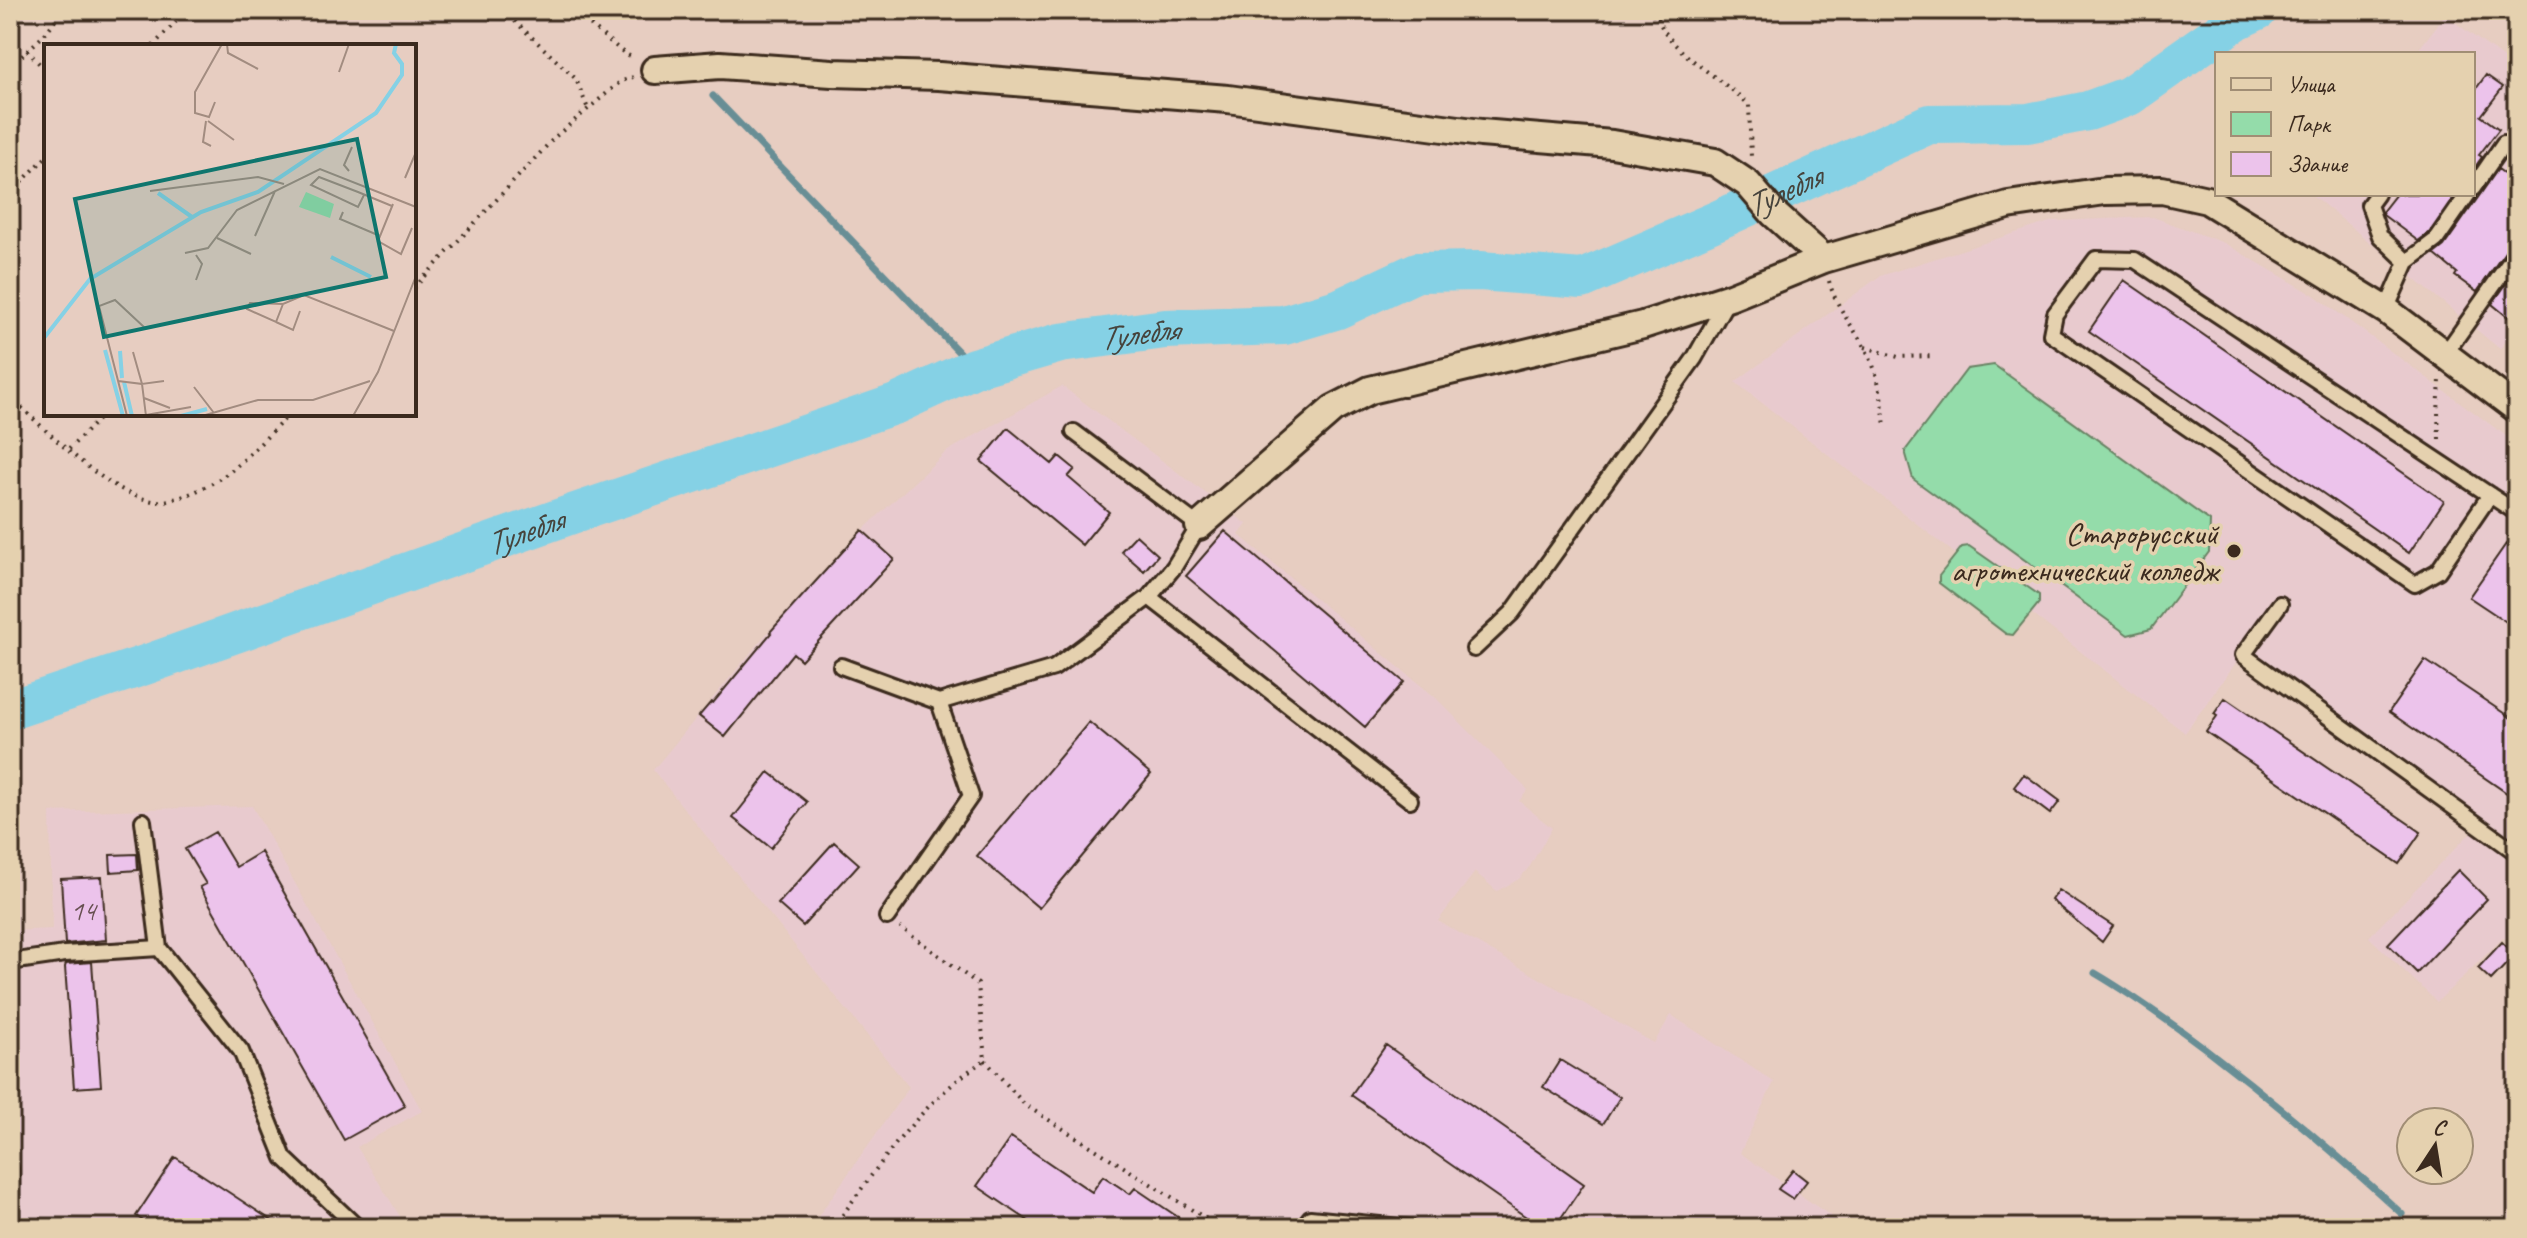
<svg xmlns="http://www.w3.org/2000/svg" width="2527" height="1238" font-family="Caveat,sans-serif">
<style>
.built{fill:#e8cace}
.green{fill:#94dcaa;stroke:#688364;stroke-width:2}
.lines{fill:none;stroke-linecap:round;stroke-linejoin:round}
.stream{stroke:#678e95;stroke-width:7}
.river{stroke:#85d1e5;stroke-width:40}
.building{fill:#ecc3eb;stroke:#3b2a1e;stroke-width:2}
.service-casing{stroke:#3b2a1e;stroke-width:20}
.minor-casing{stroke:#3b2a1e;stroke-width:32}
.path{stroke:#3b2a1e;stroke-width:4;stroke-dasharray:2 6;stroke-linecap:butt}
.service{stroke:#e5d1af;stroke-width:14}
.minor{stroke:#e5d1af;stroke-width:26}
.poi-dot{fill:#3b2a1e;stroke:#e5d1af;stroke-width:3}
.labels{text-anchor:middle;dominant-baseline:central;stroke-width:7;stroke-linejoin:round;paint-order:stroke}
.number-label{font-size:28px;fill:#675051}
.poi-label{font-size:32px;fill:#3b2a1e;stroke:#e5d1af;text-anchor:end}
.water-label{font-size:34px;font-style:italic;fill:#46433c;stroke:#e5d1af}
.inset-river{fill:none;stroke:#85d1e5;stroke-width:4}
.inset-road{fill:none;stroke:#a28c80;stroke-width:2}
.view{fill:#0f766e;fill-opacity:0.15;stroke:#0f766e;stroke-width:4}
.inset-edge{fill:none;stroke:#3b2a1e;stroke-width:4}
</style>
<rect width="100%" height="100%" fill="#e7cdc1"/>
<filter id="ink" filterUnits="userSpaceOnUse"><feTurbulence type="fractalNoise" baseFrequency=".0125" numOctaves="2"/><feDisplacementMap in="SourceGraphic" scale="16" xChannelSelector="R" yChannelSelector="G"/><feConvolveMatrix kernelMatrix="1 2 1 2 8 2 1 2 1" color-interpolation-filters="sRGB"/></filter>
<g filter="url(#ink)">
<path class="built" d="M 2445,15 L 2517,68 L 2517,327 L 2500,349 L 2311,194 L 2473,194 L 2473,54 L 2415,54 Z
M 2153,217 L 2224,243 L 2314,295 L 2517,444 L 2517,941 L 2503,938 L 2437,1002 L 2369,937 L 2482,821 L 2240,657 L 2185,733 L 1735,382 L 1880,276 L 2053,221 Z
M 1062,386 L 1247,524 L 1239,535 L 1436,698 L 1528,790 L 1519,801 L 1552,828 L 1530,866 L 1519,879 L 1497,891 L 1475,872 L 1438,921 L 1654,1043 L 1671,1015 L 1774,1082 L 1740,1153 L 1848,1228 L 810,1228 L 909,1087 L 653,770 L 768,632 L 865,528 L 946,452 Z
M 252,806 L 422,1111 L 357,1147 L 401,1218 L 398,1228 L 10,1228 L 10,931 L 52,929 L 50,812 Z"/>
<path class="green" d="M 1994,365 L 2210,521 L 2209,552 L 2151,629 L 2128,635 L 1913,479 L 1905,451 L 1967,369 Z
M 1969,546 L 2039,595 L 2039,603 L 2013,635 L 2006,634 L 1939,583 L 1939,576 L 1962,547 Z"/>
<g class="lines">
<path class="stream" d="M 2510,10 L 2510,26
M 713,96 L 974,368
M 2095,973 C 2134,996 2170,1022 2206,1049 C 2274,1101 2339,1156 2402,1214"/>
<path class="river" id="s1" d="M 10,710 L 145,665 L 575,513 L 896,404 L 974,368 L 1060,343 L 1165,329 L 1284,325 L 1338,309 L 1417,272 L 1480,271 L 1582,279 L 1716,221 L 1929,124 L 2028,123 L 2088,111 L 2129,96 L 2237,20 L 2258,10"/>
</g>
<path class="building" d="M 2486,75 L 2503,87 L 2481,116 L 2499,129 L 2479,155 L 2482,157 L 2473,170 L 2473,93 Z
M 2498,169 L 2517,183 L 2517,195 L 2510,204 L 2517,210 L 2517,242 L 2509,246 L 2477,292 L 2455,276 L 2457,273 L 2434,254 L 2444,246 Z
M 2396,194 L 2456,194 L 2429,233 L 2418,241 L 2383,215 L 2382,212 Z
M 2517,269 L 2517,309 L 2509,318 L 2492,304 Z
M 2124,280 L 2444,501 L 2409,553 L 2089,331 Z
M 1008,428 L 1052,464 L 1059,456 L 1075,469 L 1068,477 L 1109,512 L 1082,545 L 981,461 Z
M 862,530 L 894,559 L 801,660 L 793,653 L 725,737 L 699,716 L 711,702 L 713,703 L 771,633 L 770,632 Z
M 1225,531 L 1404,682 L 1365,727 L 1186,576 Z
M 1136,535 L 1158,555 L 1144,571 L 1121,551 Z
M 2506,544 L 2517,552 L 2517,629 L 2469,597 Z
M 2425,660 L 2517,722 L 2517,800 L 2389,712 Z
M 2225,698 L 2421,832 L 2399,864 L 2206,732 L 2217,716 L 2214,714 Z
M 1089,722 L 1151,774 L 1039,908 L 977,856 Z
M 769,772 L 807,802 L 771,848 L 733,818 Z
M 2024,774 L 2060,801 L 2050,814 L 2014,787 Z
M 215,832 L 236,867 L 261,852 L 405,1106 L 344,1140 L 200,887 L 206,884 L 185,849 Z
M 834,842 L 859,864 L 803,926 L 778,904 Z
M 137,854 L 138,870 L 111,872 L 110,855 Z
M 2458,870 L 2487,899 L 2417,973 L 2388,944 Z
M 102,877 L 106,940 L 65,944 L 61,879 Z
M 2058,890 L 2113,926 L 2102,942 L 2051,900 Z
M 2502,942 L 2515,955 L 2491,980 L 2478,968 Z
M 92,962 L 101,1086 L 74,1088 L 65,967 L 66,964 Z
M 1386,1045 L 1584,1184 L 1554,1228 L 1542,1228 L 1351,1095 Z
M 1560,1060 L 1620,1097 L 1603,1124 L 1543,1087 Z
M 1011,1137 L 1092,1192 L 1103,1176 L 1130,1194 L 1135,1188 L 1194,1228 L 1039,1228 L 977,1186 Z
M 175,1157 L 283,1228 L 154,1228 L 136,1216 Z
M 1793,1170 L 1807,1181 L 1793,1199 L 1778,1189 Z"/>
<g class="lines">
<defs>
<path id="service" d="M 2473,188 L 2504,143
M 2377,194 L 2369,205 L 2380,236 L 2407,262
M 2386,310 L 2407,262 L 2436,240 L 2468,194
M 2445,354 L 2517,252
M 2490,495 L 2438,571 L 2415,584 L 2051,334 L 2055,314 L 2096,259 L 2135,260 L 2517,513
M 1149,597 L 1410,800
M 2280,604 L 2243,655 L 2517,853
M 1474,649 L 1512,613 L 1694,359 L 1729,297
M 841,666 L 939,702 L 1054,668 L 1149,597 L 1174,567 L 1199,526 L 1074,432
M 143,821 L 159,948
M 887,917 L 971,796 L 939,702
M 10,962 L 65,954 L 159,948 L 241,1051 L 284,1158 L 358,1228
M 10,1168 L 11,1228
M 1302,1228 L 1310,1218 L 1410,1228"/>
<path id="minor" d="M 655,70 L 720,65 L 832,73 L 939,76 L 1228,99 L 1481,133 L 1612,144 L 1715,162 L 1748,184 L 1773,213 L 1824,259
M 1199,526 L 1333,409 L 1370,390 L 1643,325 L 1730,297 L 1824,259 L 2008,205 L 2105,191 L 2162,190 L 2207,200 L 2386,310 L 2517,409"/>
</defs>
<use href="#service" class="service-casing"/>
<use href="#minor" class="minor-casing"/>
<path class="path" d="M 503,10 L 576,79 L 588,109
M 524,10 L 579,17
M 572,10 L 624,53 L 635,59
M 1646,10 L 1657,17
M 1657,10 C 1658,47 1725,79 1749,105 L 1751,157
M 153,46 L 187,10
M 27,50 L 46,71
M 10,67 L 44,35 L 63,10
M 10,194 L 46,157
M 1829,281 C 1836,307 1852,325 1865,348 C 1879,373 1882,398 1885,427
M 414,288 L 555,137 L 620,82 L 633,77
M 1865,347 L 1898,357 L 1935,356
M 10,397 C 46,429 105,493 153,501 C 176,504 214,484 232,470 C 252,453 271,432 290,414
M 2439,439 L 2438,412 L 2440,380
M 69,449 L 104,414
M 985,1060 L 1025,1105 L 1221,1228
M 833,1228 C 878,1167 920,1102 985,1060 L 978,984 L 900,927"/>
<use href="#service" class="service"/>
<use href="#minor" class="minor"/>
</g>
</g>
<circle class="poi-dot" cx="2234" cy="551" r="8"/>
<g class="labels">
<g class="number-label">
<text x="83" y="910">14</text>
</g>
<g class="poi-label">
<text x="2218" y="533">Старорусский<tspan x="2218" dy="37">агротехнический колледж</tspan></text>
</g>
<g class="water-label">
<text stroke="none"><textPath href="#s1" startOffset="1866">Тулебля</textPath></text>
<text stroke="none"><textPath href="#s1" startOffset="1192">Тулебля</textPath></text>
<text stroke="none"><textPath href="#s1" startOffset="544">Тулебля</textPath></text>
</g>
</g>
<g transform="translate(44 44)">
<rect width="372" height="372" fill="#e7cdc1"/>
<path d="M 262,148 L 290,160 L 286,174 L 255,163 Z" fill="#94dcaa"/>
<path class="inset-river" d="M 114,149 L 148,173M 287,213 L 327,233M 0,294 L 46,235 L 157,168 L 214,148 L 332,69 L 358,31 L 358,20 L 350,9 L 352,0M 61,306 L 79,372M 76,307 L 78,334M 80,338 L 88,372M 137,372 L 163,365"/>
<path class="inset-road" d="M 183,0 L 184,9 L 214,25M 295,28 L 305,0M 171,58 L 165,73 L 151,69 L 151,48 L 178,0M 162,77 L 159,98 L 167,102M 164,77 L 190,96M 305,127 L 300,121 L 308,103M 361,134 L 372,108M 106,147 L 214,133 L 240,140M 320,151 L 314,163 L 267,141 L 275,133 L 314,148 L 348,162M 349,160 L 334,197 L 357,210 L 368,184M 299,168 L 296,175 L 336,192M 211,192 L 231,147M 173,194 L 207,210M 141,209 L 164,204 L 193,166 L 276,125 L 372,163M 152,236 L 158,220 L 152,211M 239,260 L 232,278 L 203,265 L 206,259 L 239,260 L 260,251 L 350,287M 232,278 L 249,286 L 256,267M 89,308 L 98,340 L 120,337M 74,337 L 98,340 L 102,372M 150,343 L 170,369M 100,354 L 126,364M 102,371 L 147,363M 83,372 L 55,262 L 71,256 L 101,284M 158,372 L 214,356 L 269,356 L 326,337M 309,372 L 334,328 L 372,232"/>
<path class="view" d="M 313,95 L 342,233 L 60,293 L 31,155 Z"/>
<rect width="372" height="372" class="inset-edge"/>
</g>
<rect width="2527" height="1238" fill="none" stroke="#e5d1af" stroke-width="40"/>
<rect x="20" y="20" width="2487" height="1198" fill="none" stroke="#3b2a1e" stroke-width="3" filter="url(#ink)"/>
<rect x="2215" y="52" width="260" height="144" fill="#e5d1af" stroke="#a18e75" stroke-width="2"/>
<rect x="2231" y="78" width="40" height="12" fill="#e5d1af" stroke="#a18e75" stroke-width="2"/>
<text x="2287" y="92" font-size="24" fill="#3b2a1e">Улица</text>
<rect x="2231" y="112" width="40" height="24" fill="#94dcaa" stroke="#a18e75" stroke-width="2"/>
<text x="2287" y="132" font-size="24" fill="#3b2a1e">Парк</text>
<rect x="2231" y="152" width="40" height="24" fill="#ecc3eb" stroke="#a18e75" stroke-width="2"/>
<text x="2287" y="172" font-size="24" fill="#3b2a1e">Здание</text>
<g transform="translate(2435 1146) rotate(12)"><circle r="38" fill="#e5d1af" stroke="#a18e75" stroke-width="2"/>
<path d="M0-6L14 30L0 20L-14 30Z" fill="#3b2a1e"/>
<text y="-12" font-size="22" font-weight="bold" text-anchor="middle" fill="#3b2a1e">С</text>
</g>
</svg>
